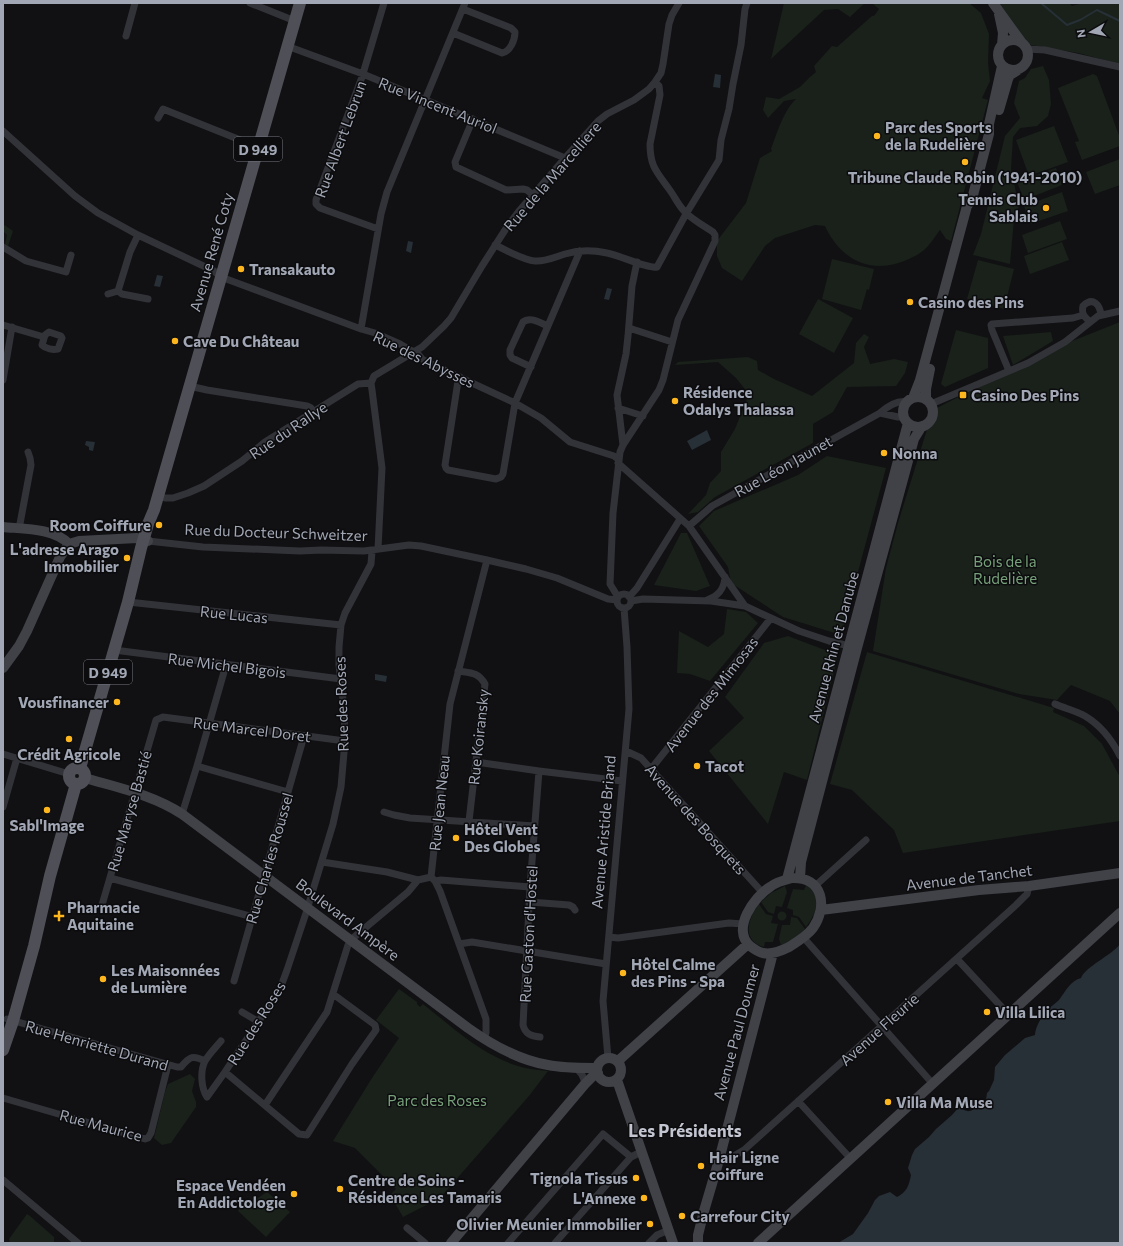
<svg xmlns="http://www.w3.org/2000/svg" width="1123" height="1246" font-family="Commissioner,sans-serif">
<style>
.green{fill:#19211a}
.water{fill:#272f37}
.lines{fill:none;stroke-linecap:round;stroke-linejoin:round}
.stream{stroke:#272f37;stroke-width:2}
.street{stroke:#323338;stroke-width:7}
.secondary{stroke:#404248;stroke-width:10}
.primary{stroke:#4e4f57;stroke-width:12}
.poi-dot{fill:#fdb61e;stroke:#0c0c0e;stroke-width:1.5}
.labels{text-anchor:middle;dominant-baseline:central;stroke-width:3;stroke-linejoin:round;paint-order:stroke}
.shield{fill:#0c0c0e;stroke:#747882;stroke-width:1}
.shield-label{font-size:14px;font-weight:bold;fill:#a1a7b4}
.street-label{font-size:15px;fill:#a1a7b4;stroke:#0c0c0e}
.poi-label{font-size:15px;font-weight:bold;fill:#a1a7b4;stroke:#0c0c0e;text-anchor:start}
.park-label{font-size:15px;fill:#77a17a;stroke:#0c0c0e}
.quarter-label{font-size:17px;font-weight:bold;fill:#c3c6d0;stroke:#0c0c0e}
</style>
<rect width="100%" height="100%" fill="#111113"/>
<path class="green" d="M 784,3 L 865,3 L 850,17 L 838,9 L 824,10 L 771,59 Z
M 872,3 L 969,3 L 981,13 L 989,34 L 988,63 L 990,81 L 982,98 L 988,100 L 951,241 L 946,239 L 940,230 C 934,238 928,248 920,253 C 916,256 912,257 909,259 C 873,276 841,261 825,226 L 815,225 L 775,238 L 765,246 L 742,281 L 722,268 L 717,256 L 717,241 L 746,203 L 760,158 L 772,151 L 771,149 C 777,133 784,110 796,99 L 784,101 L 768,118 L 763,110 L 766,97 L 779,99 L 800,87 L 810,77 L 816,72 L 814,66 L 832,46 L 837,47 L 872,16 L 874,16 L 879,9 Z
M 998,3 L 1069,3 L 1072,6 L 1082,3 L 1120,3 L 1120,64 L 1078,53 L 1031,45 L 1021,37 Z
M 1043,66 L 1049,80 L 1051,104 L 1048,116 L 1037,126 L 1020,128 L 1013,137 L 1011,169 L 1019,206 L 1014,219 L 1010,264 L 973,255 L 981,234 L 1005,136 L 1020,118 L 1014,103 L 1019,81 L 1025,78 L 1031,69 Z
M 1093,74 L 1097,76 L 1120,138 L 1120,146 L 1082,160 L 1075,142 L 1079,141 L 1058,88 Z
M 1054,126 L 1068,162 L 1029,176 L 1016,140 Z
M 1120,159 L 1120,185 L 1095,194 L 1086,172 Z
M 1056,168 L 1062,185 L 1024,200 L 1017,182 Z
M 1062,192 L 1068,211 L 1030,224 L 1024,206 Z
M 1060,221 L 1067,239 L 1028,253 L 1022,235 Z
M 3,224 L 13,231 L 8,246 L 5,244 L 7,235 L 3,231 Z
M 1062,242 L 1069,260 L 1030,274 L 1024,256 Z
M 832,259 L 874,269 L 869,290 L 867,289 L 861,310 L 822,299 Z
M 978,260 L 1014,269 L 1004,309 L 967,299 Z
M 818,299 L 853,318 L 834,353 L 799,334 Z
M 1120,322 L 1120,714 L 1110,701 L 1071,685 L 1057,700 L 1019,694 L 873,651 L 886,568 L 898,523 L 933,410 L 1052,349 Z
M 956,330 L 988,338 L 988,368 L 945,387 L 941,384 Z
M 1051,332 L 1053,341 L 1013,365 L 1003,336 Z
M 864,334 L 869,337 L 864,347 L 870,364 L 894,359 L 908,362 L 905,373 L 896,386 L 847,387 L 833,412 L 813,424 L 813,443 L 715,497 L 698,512 L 688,514 L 706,495 L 710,483 L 721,471 L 721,452 L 735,429 L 749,394 L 736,378 L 718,362 L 675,365 L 678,362 L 748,357 L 757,361 L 758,370 L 774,379 L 812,396 L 854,363 L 856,343 Z
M 827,456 L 886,468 L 841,635 L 783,617 L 731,583 L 728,567 L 699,526 L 714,511 L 798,475 Z
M 681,533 L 687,533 L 710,586 L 696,591 L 654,585 Z
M 727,609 L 746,612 L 758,623 L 710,681 L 690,674 L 677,673 L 679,631 L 708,647 L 724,634 Z
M 788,636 L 838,655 L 807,780 L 784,772 L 768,824 L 709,751 L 744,718 L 725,697 L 764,643 Z
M 867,652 L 1054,708 L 1053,712 L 1084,726 L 1102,744 L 1120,777 L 1120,821 L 903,853 L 894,830 L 852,790 L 830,784 Z
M 806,885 C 823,897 817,912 806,927 L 799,917 L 793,915 L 793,910 L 787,908 L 793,889 L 804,890 Z
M 785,886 L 787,892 L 782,907 L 776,906 L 774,914 L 768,912 L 761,902 L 771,893 Z
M 759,904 L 766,914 L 773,916 L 771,923 L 778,924 L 773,942 L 765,942 L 764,947 C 741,941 748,918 759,904 Z
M777.5 916a4.5 4.5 0 1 1 9 0a4.5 4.5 0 1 1-9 0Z
M 791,917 L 797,918 L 805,929 C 798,936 790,942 781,945 L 779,939 L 782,925 L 790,925 Z
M 399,989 L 417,1002 L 417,1004 L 420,1007 L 423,1004 C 452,1027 482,1055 518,1066 C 527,1069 538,1070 548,1071 L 529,1096 L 440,1198 L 403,1217 L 390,1195 L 396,1189 L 355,1148 L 333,1141 L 372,1078 L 399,1038 L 376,1020 Z
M 190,1074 L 195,1079 L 192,1091 L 196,1102 L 196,1107 L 171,1143 L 162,1145 L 154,1138 L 165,1092 L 168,1084 Z
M 267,1192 L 290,1212 L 266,1237 L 238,1211 L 241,1205 C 256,1203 255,1199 267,1192 Z
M 27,1214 L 30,1216 L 54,1237 L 54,1243 L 10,1243 L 9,1239 Z"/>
<path class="water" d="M 715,74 L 721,75 L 720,88 L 713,87 Z
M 408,241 L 413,242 L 411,253 L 406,251 Z
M 157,275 L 163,276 L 160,287 L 154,286 Z
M 607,288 L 612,289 L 609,300 L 604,299 Z
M 707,430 L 711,440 L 692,450 L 687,441 Z
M 86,441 L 95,442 L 93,451 L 89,450 L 89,447 L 85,445 Z
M 375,674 L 387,676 L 386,682 L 375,680 Z
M 1120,944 L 1120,1243 L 838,1243 L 853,1234 L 868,1213 L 875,1200 L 879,1196 L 890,1192 L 897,1197 C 907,1192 909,1185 911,1175 L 908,1168 L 912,1155 L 915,1149 L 929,1137 L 936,1129 L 952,1115 L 959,1107 L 960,1107 C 965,1111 968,1113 974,1109 L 973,1103 C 977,1100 979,1100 984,1101 L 986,1100 L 987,1093 L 989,1091 L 994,1080 L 995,1067 L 1005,1055 L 1025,1038 L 1035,1035 C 1035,1027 1043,1014 1049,1008 C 1053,1005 1056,1003 1059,1000 C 1065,992 1071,980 1081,978 C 1086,966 1111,956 1120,944 Z"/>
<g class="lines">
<path class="stream" d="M 1041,3 L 1067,25 L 1080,20 L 1097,10 L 1120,21"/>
<path class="street" d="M 250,3 L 295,21
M 453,33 L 502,53 C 510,52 515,40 515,32 L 511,28 L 463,9
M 126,36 L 135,3
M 287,46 L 363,74 L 565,158
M 1027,49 L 1045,50 L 1120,67
M 158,118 L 163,109 L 258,147
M 473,119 L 455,162 L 456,167 L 506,190 L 523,189 L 527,190 L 533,195
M 3,131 L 75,196 L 98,213 L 138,235 L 214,271 L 221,277 L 229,280 L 361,329 L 375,333 L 400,344 L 410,350 L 418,354 L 422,359 L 429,363 L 515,403 L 541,418 L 570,442 L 614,456 L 618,459
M 378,229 L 320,208 L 316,204 L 316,200 L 362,77 L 384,3
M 495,245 C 506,250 523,260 535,261 C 545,262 555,257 565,254 C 579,250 593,250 607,253 C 619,255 648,269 657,267 L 686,214 L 719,160 L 721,140 L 729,109 L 733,84 L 741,45 L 745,9 L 747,3
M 3,247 L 26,261 L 66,272 L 71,255
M 118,291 L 122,294 L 148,299
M 108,294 L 118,291 L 130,252 L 138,235
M 1087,319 C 1082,315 1082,311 1083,306 C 1093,296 1100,305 1101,315
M 3,325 L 44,337
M 629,328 L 672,342
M 361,329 L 381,214 L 387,192 L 465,3
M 49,332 L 61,336 L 62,338 L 58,349 C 53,350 46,349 42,345 L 45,335 Z
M 531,367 L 512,358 L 510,355 L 510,350 L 523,322 C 530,316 540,323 548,326
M 1009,371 L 992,330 L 991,325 L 992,324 L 1073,318 L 1083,315
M 460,377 L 458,381 L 445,465 L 446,468 L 448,470 L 496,479 L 501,477 L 503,474 L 515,403 L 580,251
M 3,380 L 12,327
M 189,386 L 207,390 L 307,406 L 311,408 L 314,412
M 931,404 L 1028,363 L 1065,342 L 1098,316 L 1120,311
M 618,408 L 643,416
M 880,413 L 898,417 L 904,417
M 623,445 L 617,395 L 626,354 L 628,336 L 632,286 L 637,262
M 618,463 L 689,526 L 745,606
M 158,496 L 165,498 L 173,498 L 188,493 L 204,486 L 242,461 L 265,442 L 358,384 L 371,383
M 689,526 L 712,506 L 880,413 C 888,406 898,400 907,402
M 19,529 L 31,465 L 30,458 L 28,452
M 148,541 L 203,547 L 300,551 L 321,550 L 364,551 L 409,545 L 421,546 L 487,560 L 526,569 L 557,578 L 608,599 L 617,600
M 378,549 L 382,468 L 372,390 L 371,383 L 374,376 L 422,347 L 444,326 L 451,318 L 482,266 L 507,227 L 519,211 L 565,158 L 598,121 L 607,114 L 634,100 L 649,89 L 655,82 L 661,73 L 663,64 L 669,24 L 672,15 L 679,3
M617 601a7 7 0 1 1 14 0a7 7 0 1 1-14 0Z
M 618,597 L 610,584 L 613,513 L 620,452 L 623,445 L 659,390 L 663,380 L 678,320 L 715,241 L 715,235 L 713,232 C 704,226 693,220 685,212 C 678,205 675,197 669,189 C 657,172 650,167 650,144 L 660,95 L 659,86 L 655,82
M 629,597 L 637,588 L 680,519
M 707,600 C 719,596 724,589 725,577
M 631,601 L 643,599 L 711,601 L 745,606 L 799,631 L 829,641 L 853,647
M 128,602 L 341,625
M 114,650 L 341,679
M 458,671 C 471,673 478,672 485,684 L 469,821
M 1055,704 C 1064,708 1076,711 1085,716 C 1100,725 1112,740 1120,756
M 626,751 L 641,758 L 762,892
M 3,754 L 69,774
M 476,762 L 539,771 L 622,781
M 197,766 L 288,792
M 651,769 L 771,618
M 539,771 L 530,887 L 523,1025 C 525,1034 531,1036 540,1037
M 3,807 L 17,758
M 384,812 L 394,815 L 410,818 L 535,826
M 182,814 L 197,766 L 226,665
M 322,862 L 387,872 L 418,880
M 431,877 L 450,704 L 487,560
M 431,877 L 435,881 L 440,891 L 486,1019 L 486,1033 L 484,1039
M 110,878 L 253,917
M 435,881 L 441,880 L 530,887
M 815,886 L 866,840
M 530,902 L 569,905 L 573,907 L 575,910
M 102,905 L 156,720 L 163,717 L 345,741
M 609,937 L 618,938 L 729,923 L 743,924
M 803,937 L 933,1084
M 459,944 L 472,942 L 606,964
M 957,959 L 1009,1015
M 234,981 L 304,736
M 242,1012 L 259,1022
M 7,1019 L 177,1067 L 181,1067 C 190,1056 193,1055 205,1061
M 221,1041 C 216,1047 209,1054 205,1061 C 200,1071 201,1088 207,1097 L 225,1072 L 280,989 L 287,970 L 306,913 L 333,824 L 341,787 L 345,741 L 344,709 L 339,665 L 339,647 L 341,625 L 345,613 L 371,564 L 372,551
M 608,1058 L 603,1001 L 629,709 L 627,647 L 624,608
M 575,1068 C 581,1071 584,1077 585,1084
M 225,1072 L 299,1134 L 307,1135 L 352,1064 L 376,1030 L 375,1025 L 333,994
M 3,1098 L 145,1139 L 148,1138 L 151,1133 L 168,1065
M 798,1101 L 851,1159
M 265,1105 L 327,1012 L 348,945 L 353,938 L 408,892 L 418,880 L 431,877
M 719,1160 L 732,1157 L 744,1150 L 1016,905 L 1027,894 L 1029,886
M 3,1180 L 78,1243
M 407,1228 L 425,1243
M 508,1243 L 603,1134 L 631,1157
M 555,1243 L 631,1157 L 641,1152
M 649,1243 L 657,1235 L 669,1230"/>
<path class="secondary" d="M 993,3 L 1022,43
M 999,14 L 1003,33 L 1002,45
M998 55a15 15 0 1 1 30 0a15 15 0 1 1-30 0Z
M 999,110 L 1008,79 L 1010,75 L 1018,70
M903 412a15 15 0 1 1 30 0a15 15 0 1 1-30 0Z
M 913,398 L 920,380 L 967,206 L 972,199 L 989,134 L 989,124 L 1002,66
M 926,399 L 926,389 L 930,369
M 3,527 C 23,529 54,528 69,544
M 3,668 L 19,646 L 27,631 L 60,557 L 69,544 L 79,541 L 137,538 L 148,541
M 85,778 C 119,788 153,795 182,814 L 468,1028 C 492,1045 518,1060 548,1065 C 563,1068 578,1068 594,1068 L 597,1069
M 792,878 C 823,877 828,906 813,928 C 807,936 797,942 789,947 C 781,951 772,955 763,953 C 758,952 754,949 750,946 C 731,929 754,897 770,887 C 776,882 784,880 792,878 Z
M 800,878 L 801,862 L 857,648 L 914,439 L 922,426
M 787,879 L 908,423
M 821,910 L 979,890 L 1029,886 L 1120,873
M597 1070a12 12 0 1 1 24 0a12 12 0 1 1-24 0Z
M 618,1061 L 748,944
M 616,1080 L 618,1083 L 673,1243
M 451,1243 L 585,1084 L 593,1076 L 598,1073
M 698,1243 L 698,1235 L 704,1211 L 719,1160 L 773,953
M 758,1243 L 1120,913"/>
<path class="primary" d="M69 776a8 8 0 1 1 16 0a8 8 0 1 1-16 0Z
M 80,768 L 128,602 L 141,548 L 148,524 L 154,510 L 300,3
M 3,1050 L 13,1021 L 34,946 L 50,876 L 76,784"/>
</g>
<g class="poi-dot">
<circle cx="877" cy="136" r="4"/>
<circle cx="965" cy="162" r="4"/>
<circle cx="1046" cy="208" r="4"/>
<circle cx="241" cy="269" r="4"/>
<circle cx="910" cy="302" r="4"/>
<circle cx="175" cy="341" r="4"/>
<rect x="959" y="391" width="8" height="8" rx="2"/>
<circle cx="675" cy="401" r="4"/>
<circle cx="884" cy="453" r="4"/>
<circle cx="159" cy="525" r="4"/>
<circle cx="127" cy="558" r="4"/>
<circle cx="117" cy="702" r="4"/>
<circle cx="69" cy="739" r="4"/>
<circle cx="697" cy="766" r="4"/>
<circle cx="47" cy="810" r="4"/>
<circle cx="456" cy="838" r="4"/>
<path d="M57 910h4v4h4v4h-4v4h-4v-4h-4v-4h4z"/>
<circle cx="623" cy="973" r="4"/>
<circle cx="103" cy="979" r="4"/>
<circle cx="987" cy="1012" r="4"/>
<circle cx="888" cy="1102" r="4"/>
<circle cx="701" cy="1166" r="4"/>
<circle cx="636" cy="1178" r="4"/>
<circle cx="340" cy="1189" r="4"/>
<circle cx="294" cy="1194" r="4"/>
<circle cx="644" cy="1198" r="4"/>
<circle cx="682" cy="1216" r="4"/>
<circle cx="650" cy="1224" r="4"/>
</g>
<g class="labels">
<g class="shield">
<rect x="234" y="137" width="48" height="24" rx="3"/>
<rect x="84" y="660" width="48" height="24" rx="3"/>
</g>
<g class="shield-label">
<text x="258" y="149">D 949</text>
<text x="108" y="672">D 949</text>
</g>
<g class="street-label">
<text transform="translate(438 105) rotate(22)">Rue Vincent Auriol</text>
<text transform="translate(340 139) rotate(-70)">Rue Albert Lebrun</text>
<text transform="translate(552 176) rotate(-49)">Rue de la Marcelliere</text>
<text transform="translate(211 252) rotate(-74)">Avenue René Coty</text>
<text transform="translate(424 359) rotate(26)">Rue des Abysses</text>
<text transform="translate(288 430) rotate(-34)">Rue du Rallye</text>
<text transform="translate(783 466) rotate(-29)">Rue Léon Jaunet</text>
<text transform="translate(276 532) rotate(2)">Rue du Docteur Schweitzer</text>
<text transform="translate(234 614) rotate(6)">Rue Lucas</text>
<text transform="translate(833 647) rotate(-75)">Avenue Rhin et Danube</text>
<text transform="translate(227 665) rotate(7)">Rue Michel Bigois</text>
<text transform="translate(711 694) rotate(-52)">Avenue des Mimosas</text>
<text transform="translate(341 704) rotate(-92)">Rue des Roses</text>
<text transform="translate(252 729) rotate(7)">Rue Marcel Doret</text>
<text transform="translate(478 737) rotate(-84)">Rue Koiransky</text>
<text transform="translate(439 803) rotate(-84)">Rue Jean Neau</text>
<text transform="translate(129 811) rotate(-74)">Rue Maryse Bastié</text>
<text transform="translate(696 819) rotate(48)">Avenue des Bosquets</text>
<text transform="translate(603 832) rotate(-85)">Avenue Aristide Briand</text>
<text transform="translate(269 858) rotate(-74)">Rue Charles Roussel</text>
<text transform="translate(969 877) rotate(-7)">Avenue de Tanchet</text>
<text transform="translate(348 919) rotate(37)">Boulevard Ampère</text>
<text transform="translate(528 934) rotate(-87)">Rue Gaston d'Hostel</text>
<text transform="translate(256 1023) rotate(-58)">Rue des Roses</text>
<text transform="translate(879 1029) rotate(-42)">Avenue Fleurie</text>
<text transform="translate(736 1032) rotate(-75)">Avenue Paul Doumer</text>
<text transform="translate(97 1045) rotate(16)">Rue Henriette Durand</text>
<text transform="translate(101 1125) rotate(15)">Rue Maurice</text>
</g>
<g class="poi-label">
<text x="885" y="127">Parc des Sports<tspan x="885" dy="17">de la Rudelière</tspan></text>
<text x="965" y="177" text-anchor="middle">Tribune Claude Robin (1941-2010)</text>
<text x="1038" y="199" text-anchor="end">Tennis Club<tspan x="1038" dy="17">Sablais</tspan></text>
<text x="249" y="269">Transakauto</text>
<text x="918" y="302">Casino des Pins</text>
<text x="183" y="341">Cave Du Château</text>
<text x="683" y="392">Résidence<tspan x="683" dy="17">Odalys Thalassa</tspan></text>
<text x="971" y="395">Casino Des Pins</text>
<text x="892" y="453">Nonna</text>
<text x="151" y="525" text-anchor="end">Room Coiffure</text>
<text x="119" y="549" text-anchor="end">L'adresse Arago<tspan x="119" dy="17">Immobilier</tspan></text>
<text x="109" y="702" text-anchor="end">Vousfinancer</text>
<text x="69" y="754" text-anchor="middle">Crédit Agricole</text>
<text x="705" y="766">Tacot</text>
<text x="47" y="825" text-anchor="middle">Sabl'Image</text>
<text x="464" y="829">Hôtel Vent<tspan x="464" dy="17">Des Globes</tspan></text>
<text x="67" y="907">Pharmacie<tspan x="67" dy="17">Aquitaine</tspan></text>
<text x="631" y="964">Hôtel Calme<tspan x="631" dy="17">des Pins - Spa</tspan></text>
<text x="111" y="970">Les Maisonnées<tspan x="111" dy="17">de Lumière</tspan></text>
<text x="995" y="1012">Villa Lilica</text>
<text x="896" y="1102">Villa Ma Muse</text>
<text x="709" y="1157">Hair Ligne<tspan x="709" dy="17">coiffure</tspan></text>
<text x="628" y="1178" text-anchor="end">Tignola Tissus</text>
<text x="348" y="1180">Centre de Soins -<tspan x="348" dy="17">Résidence Les Tamaris</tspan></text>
<text x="286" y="1185" text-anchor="end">Espace Vendéen<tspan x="286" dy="17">En Addictologie</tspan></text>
<text x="636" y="1198" text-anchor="end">L'Annexe</text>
<text x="690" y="1216">Carrefour City</text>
<text x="642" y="1224" text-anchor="end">Olivier Meunier Immobilier</text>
</g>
<g class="park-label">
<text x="1005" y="561">Bois de la<tspan x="1005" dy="17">Rudelière</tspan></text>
<text x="437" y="1100">Parc des Roses</text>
</g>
<g class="quarter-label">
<text x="685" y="1130">Les Présidents</text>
</g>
</g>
<rect width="1123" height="1246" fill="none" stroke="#a1a7b4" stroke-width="8"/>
<g transform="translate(1091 32) rotate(261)" stroke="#0c0c0e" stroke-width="3" paint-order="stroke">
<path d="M0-3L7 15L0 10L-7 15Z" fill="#a1a7b4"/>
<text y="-6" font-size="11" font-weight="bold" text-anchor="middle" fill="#a1a7b4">N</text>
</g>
</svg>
